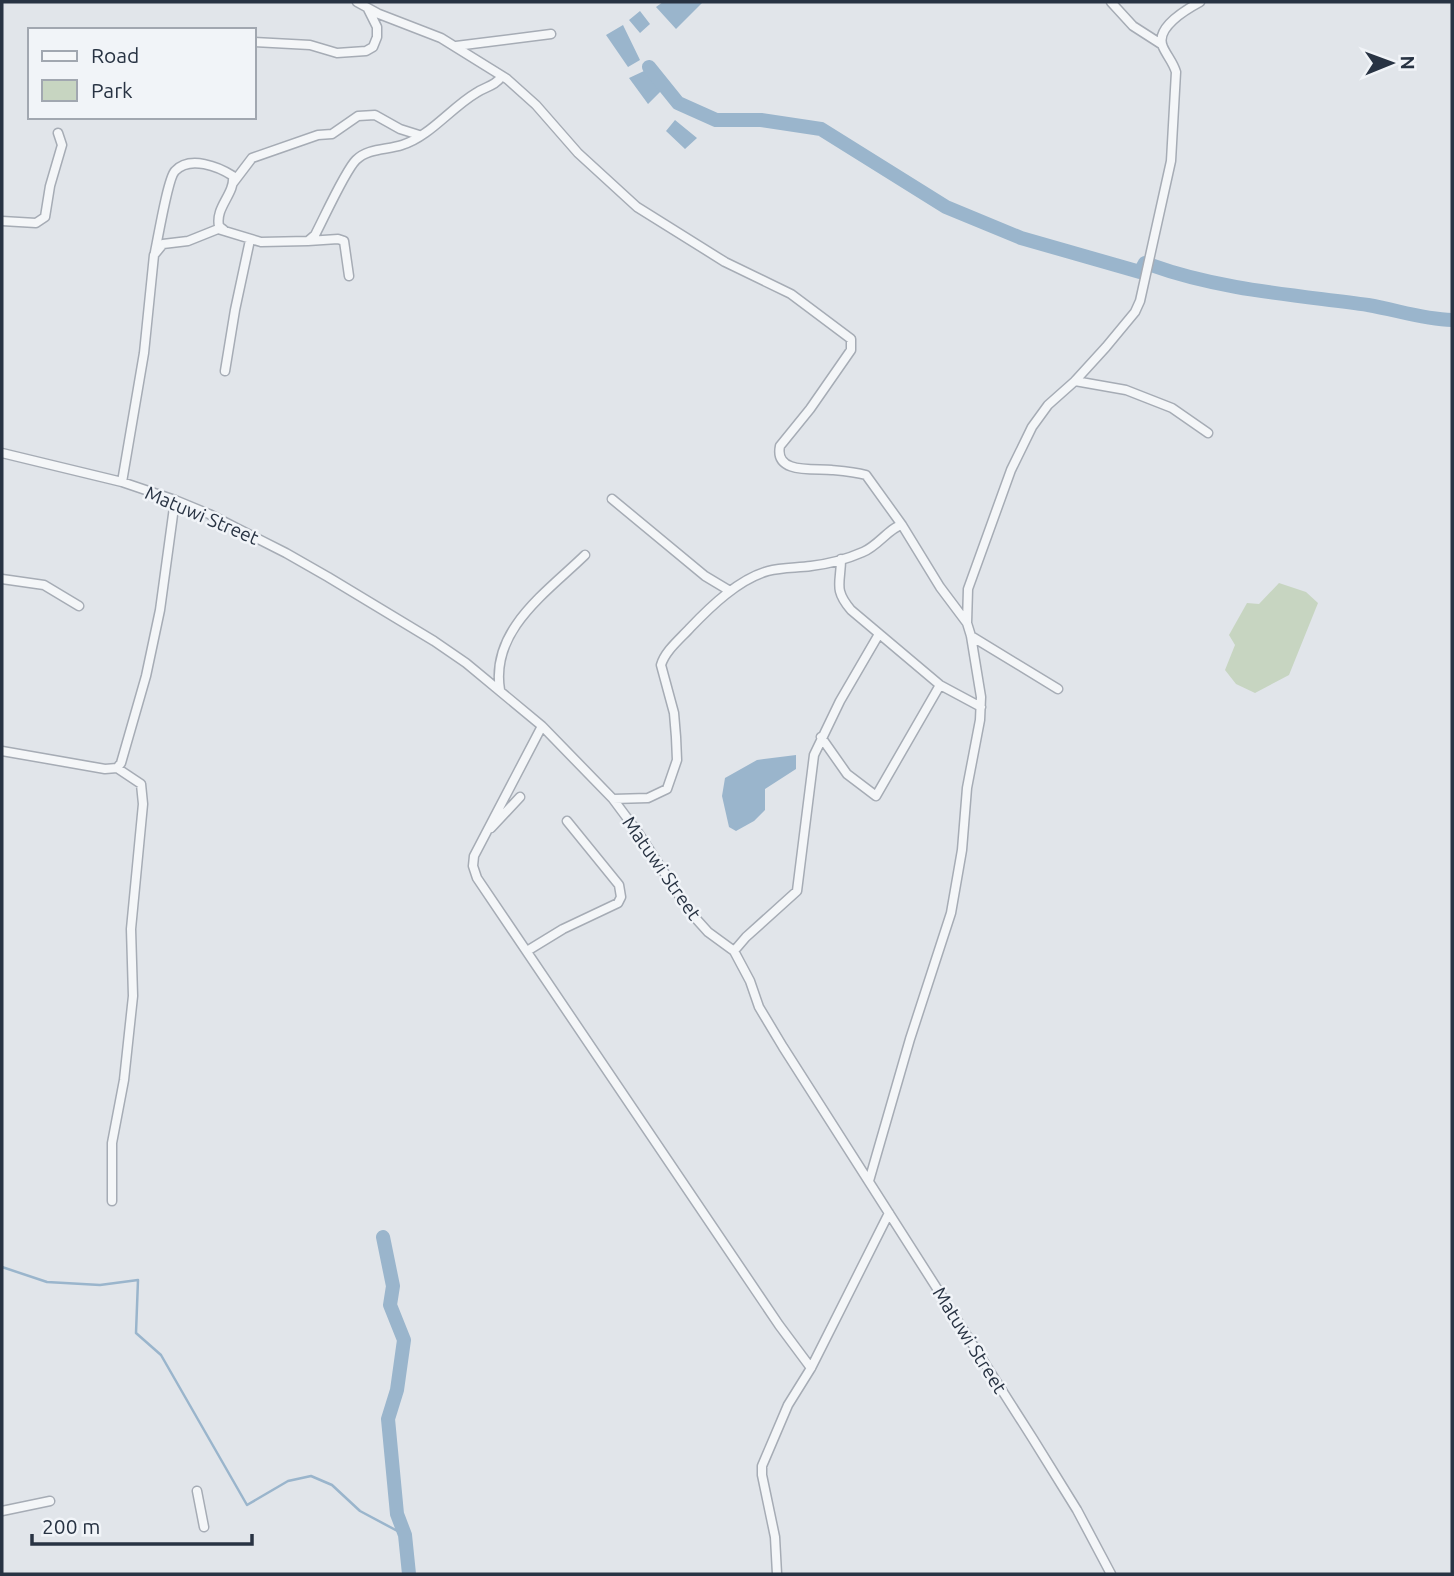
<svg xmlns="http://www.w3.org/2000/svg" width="1454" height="1576" font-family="Ubuntu,sans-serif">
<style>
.green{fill:#c7d5c1}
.water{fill:#9ab5cc}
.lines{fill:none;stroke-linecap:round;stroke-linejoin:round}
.stream{stroke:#9ab5cc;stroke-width:2.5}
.river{stroke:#9ab5cc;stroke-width:14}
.minor-casing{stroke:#a6acb5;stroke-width:11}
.minor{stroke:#f4f6f8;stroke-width:8}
.labels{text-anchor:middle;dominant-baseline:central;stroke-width:5;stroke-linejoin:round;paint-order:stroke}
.street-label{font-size:19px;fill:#283343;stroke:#f1f4f8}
</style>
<rect width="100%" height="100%" fill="#e1e5ea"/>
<path class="green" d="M 1279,583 L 1306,592 L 1318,603 L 1289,675 L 1255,693 L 1236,684 L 1225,670 L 1235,645 L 1229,635 L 1247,603 L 1259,604 Z"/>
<path class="water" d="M 663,2 L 703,2 L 676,29 L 656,7 Z
M 640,11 L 650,24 L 640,33 L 629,20 Z
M 623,25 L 640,60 L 628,67 L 606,35 Z
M 644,71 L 661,91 L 648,104 L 629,78 Z
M 675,120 L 697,138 L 685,149 L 666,131 Z
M 796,755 L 796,769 L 765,789 L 765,810 L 754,821 L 736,831 L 729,827 L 722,796 L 725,778 L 757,760 Z"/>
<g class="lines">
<path class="stream" d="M 2,1267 L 47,1282 L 100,1285 L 138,1280 L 136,1333 L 161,1355 L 247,1505 L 288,1481 L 311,1476 L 332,1485 L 360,1511 L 405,1535"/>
<path class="river" d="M 649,67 L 678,103 L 716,120 L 761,120 L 821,129 L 946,207 L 1021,238 L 1140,272 L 1145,263
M 1151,265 C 1220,290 1296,295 1368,305 C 1397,310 1423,319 1452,320
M 383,1237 L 393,1286 L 390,1305 L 404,1340 L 397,1390 L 388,1419 L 397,1514 L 405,1535 L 409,1574"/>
<defs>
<path id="minor" d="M 357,2 L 379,14 L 441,38 L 507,79 L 536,105 L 578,153 L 637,207 L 725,262 L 791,294 L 851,339 L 851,350 L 810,409 L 780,446 C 774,475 816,468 832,470 C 843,471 855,472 866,475 L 902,525
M 1111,2 L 1133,26 L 1161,44
M 254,42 L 310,45 L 337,53 L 366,51 L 373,47 L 377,37 L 377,27 L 368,9
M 456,46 L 551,34
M 233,183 L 252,158 L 318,135 L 332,134 L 358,116 L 375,115 L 400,129 L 419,135
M 2,221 L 36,223 L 45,217 L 50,186 L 62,145 L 58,133
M 308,241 L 338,239 L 344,241 L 349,276
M 155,252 C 158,238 168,178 175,171 C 190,155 219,167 233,176 C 235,194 215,207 219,226 L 224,230
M 225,371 L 235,310 L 250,240
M 1075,381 L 1126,390 L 1172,408 L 1208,433
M 2,453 L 122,482 L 175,500 L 209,514 L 286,553 L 328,577 L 434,641 L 466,663 L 542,726 L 613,799 L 639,834 L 690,912 L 708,932 L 734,951 L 750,981 L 759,1007 L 783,1047 L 1033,1439 L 1077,1510 L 1111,1574
M 122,482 L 144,353 L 154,255 L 163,244 L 188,241 L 218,229 L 261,242 L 308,241 L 315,235 C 324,218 345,171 356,160 C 368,148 387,150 402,145 C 429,137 452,107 476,93 C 486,86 494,87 502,76
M 612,499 L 705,576 L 730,591
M 841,559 C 841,583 833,589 851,610 L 940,685 L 981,707
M 2,579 L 44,585 L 79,606
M 971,636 L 1058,689
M 500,690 C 490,630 547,592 585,555
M 542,726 L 474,856 L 473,866 L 477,878 L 779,1325 L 811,1368
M 821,737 L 847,774 L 876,796 L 940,685
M 2,751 L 105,769 L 117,768 L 121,763 L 146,676 L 160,610 L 175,500
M 613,799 L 648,798 L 667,789 L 677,760 L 676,737 L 674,713 L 661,665 C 665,651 680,639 690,628 C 711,606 739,579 768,571 C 782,567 797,568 811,566 C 828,564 847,559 863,552 C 878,546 890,527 902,525 L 940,587 L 967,623
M 491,828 L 520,797
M 527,951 L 563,929 L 618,903 L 621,897 L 619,885 L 567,821
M 734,951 L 746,937 L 797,891 L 814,755 L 840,701 L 879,634
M 869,1181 L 910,1039 L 951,913 L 962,850 L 967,788 L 980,720 L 981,697 L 971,636 L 967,623 L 968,589 L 1011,470 L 1032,427 L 1048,405 L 1075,381 L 1106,347 L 1135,312 L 1140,301 L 1171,161 L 1176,72 C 1173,62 1167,56 1163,47 C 1154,28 1187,9 1200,2
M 112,1201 L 112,1143 L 124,1080 L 133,996 L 131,929 L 143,804 L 141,784 L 117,768
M 197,1491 L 204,1527
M 2,1511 L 50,1501
M 777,1574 L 775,1537 L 762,1475 L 762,1466 L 788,1405 L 811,1368 L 889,1213"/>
</defs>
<use href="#minor" class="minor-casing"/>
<use href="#minor" class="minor"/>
</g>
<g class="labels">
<g class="street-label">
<text transform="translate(202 515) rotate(23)">Matuwi Street</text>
<text transform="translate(662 868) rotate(55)">Matuwi Street</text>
<text transform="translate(970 1340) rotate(58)">Matuwi Street</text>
</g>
</g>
<rect width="1454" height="1576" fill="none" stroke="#283343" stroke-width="7"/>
<rect x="28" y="28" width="228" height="91" fill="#f1f4f8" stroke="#a1a7b0" stroke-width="2"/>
<rect x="42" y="51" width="35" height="10" fill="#f4f6f8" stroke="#a1a7b0" stroke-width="2"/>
<text x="91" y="63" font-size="21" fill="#283343">Road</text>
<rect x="42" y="80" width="35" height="21" fill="#c7d5c1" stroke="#a1a7b0" stroke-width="2"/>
<text x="91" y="98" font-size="21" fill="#283343">Park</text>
<g transform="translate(1391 63) rotate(89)" stroke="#f1f4f8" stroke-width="5" paint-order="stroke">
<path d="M0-5L12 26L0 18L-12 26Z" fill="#283343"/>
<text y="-10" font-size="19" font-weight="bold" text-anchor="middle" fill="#283343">N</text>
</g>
<path d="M32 1534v10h220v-10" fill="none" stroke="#283343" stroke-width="3.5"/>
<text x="42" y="1534" font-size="21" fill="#283343" stroke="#f1f4f8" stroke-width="5" paint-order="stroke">200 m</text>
</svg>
